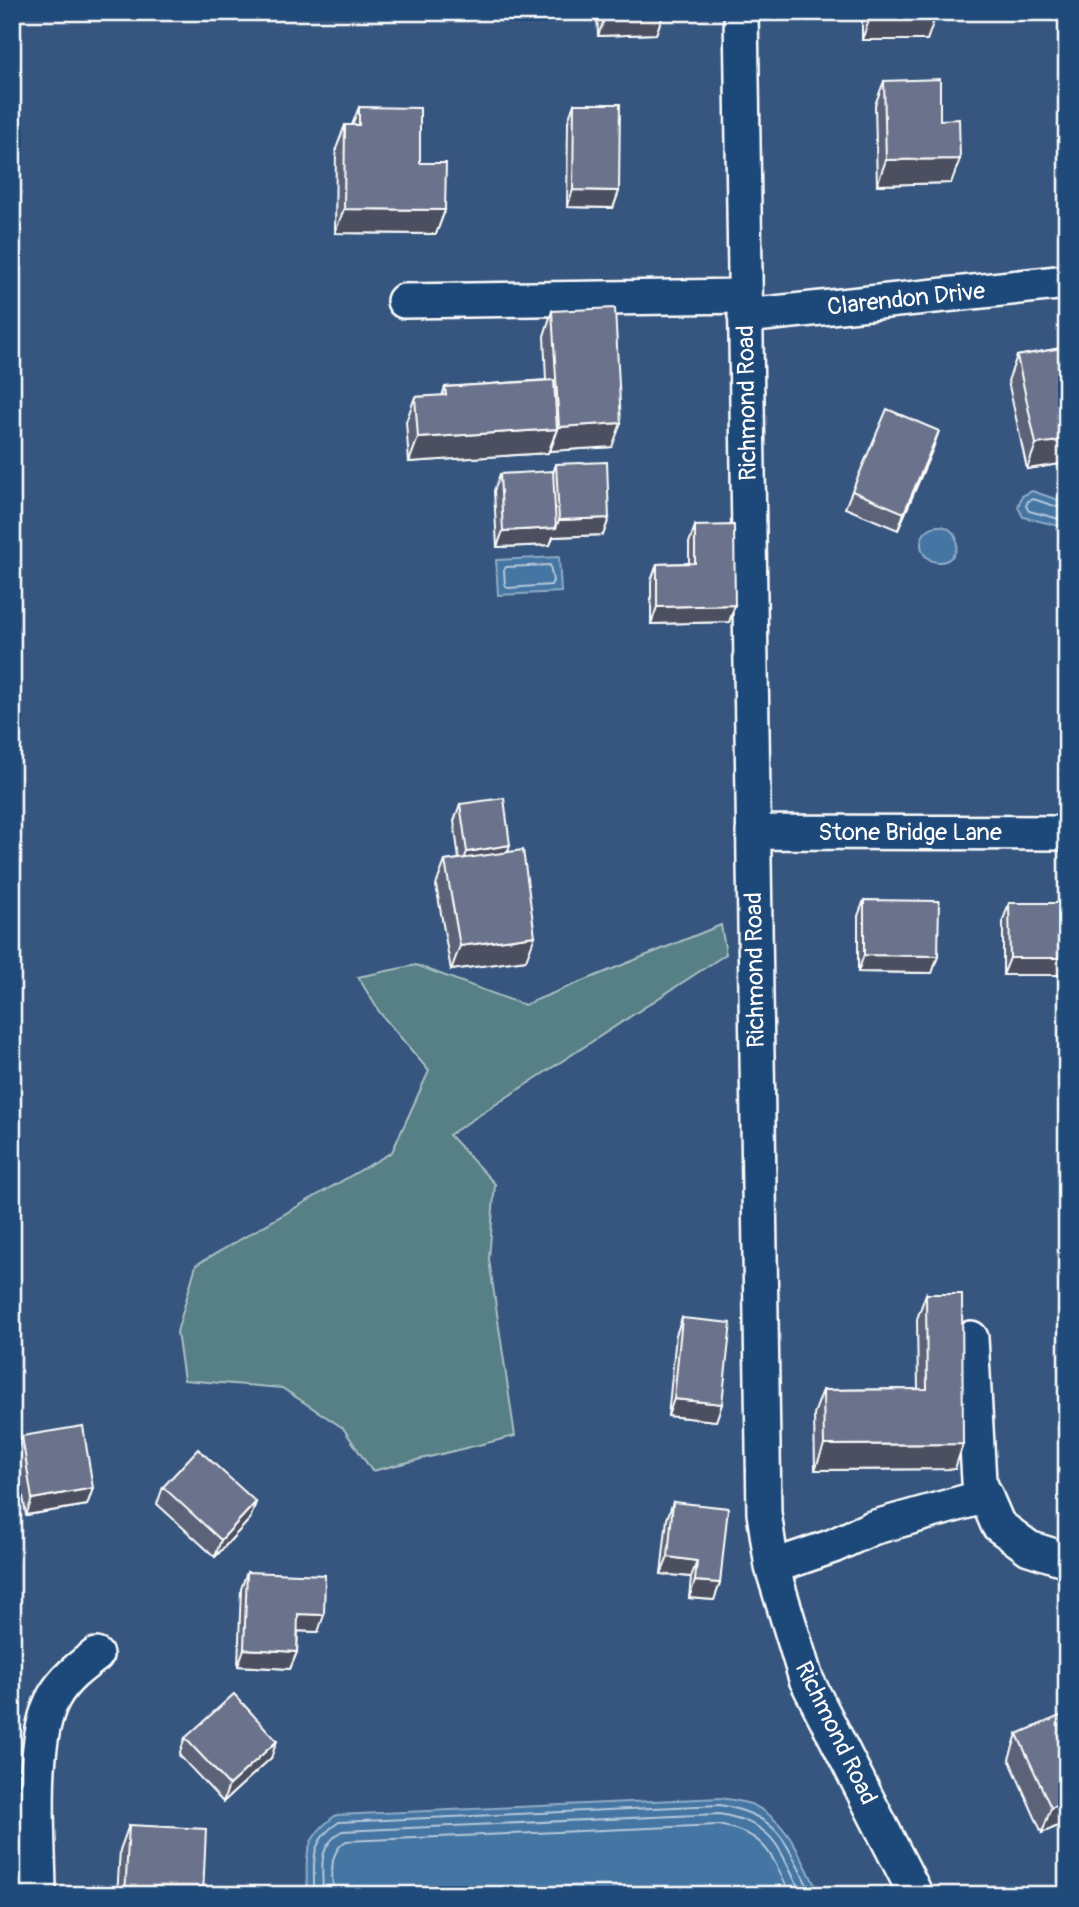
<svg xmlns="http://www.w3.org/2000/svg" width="1079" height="1907" font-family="Pangolin,sans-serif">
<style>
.green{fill:#577f86;stroke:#abbfc2;stroke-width:2}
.water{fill:#4575a2;stroke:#8facc7;stroke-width:2}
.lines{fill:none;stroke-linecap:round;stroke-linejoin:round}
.shore{stroke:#b5c8da;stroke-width:2}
.minor-casing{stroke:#fff;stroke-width:38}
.minor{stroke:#1f4a7a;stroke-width:33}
.wall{fill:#5c6378;stroke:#fff;stroke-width:2}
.shaded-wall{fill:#4b5061;stroke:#fff;stroke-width:2}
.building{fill:#6b738b;stroke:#fff;stroke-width:2}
.labels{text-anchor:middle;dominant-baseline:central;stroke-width:5;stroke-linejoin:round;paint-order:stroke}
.street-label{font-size:24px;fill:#fff;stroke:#1f4a7a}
</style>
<rect width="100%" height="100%" fill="#36567f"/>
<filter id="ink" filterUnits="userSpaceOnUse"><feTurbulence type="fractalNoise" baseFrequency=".0143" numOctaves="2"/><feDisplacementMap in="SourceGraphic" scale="14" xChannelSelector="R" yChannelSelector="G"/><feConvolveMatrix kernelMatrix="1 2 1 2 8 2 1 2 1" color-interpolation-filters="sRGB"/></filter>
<g filter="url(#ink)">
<path class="green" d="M 721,925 L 726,954 L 449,1135 L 495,1184 L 489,1259 L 515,1436 L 372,1471 L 343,1428 L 282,1388 L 184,1380 L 177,1332 L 196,1265 L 392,1152 L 429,1071 L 380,1013 L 358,977 L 416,965 L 524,1005 Z"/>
<path class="water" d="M 1032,491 L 1067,503 L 1067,528 L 1023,517 L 1018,507 L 1022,496 Z
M921 544a18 18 0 1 1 36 0a18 18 0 1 1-36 0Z
M 559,557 L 561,592 L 498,595 L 496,560 Z
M 721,1798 C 731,1800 743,1801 753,1805 C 790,1822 802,1861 820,1895 L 307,1895 C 307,1855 301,1841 336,1815 Z"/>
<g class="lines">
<path class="shore" d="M 1067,510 L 1033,499 L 1028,501 L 1026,506 L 1029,511 L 1067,521
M 550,565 L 553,581 L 551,585 L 508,588 L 505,585 L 504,570 L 506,567 Z
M 314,1895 C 315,1862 307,1843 339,1822 L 720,1805 C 783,1817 785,1843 812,1895
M 323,1895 C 323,1867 316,1848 342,1831 L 719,1814 C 777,1824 778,1848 802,1895
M 333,1895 C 333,1876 327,1853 346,1841 L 718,1825 C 768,1834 770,1854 791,1895"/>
<defs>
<path id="minor" d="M 741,12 L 764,1513 L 772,1567 L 806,1679 L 916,1895
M 404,301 L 745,296
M 745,316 L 1067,282
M 753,832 L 1067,833
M 971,1338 L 979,1481 L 998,1525 L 1029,1548 L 1067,1560
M 772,1567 L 833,1546 L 872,1528 L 986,1496
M 39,1895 C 39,1842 29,1741 54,1697 C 64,1679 80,1667 96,1655"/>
</defs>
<use href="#minor" class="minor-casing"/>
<use href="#minor" class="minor"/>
</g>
<path class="wall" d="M 597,12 L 664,12 L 656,34 L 598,36 Z
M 862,12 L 936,12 L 927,40 L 862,40 Z
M 884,81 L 940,120 L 951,183 L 877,185 L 875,105 Z
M 574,104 L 619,191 L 613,208 L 567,207 L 568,121 Z
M 359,107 L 420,163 L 445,210 L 436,234 L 335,233 L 336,149 L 345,125 L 352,125 Z
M 552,311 L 612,447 L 550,451 L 550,449 L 548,453 L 409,462 L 406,422 L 415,397 L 442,396 L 445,387 L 546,380 L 544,336 Z
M 1067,347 L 1067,463 L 1027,469 L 1008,381 L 1017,356 Z
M 933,448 L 898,530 L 845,508 L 852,491 Z
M 556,464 L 609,518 L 603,535 L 553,537 L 550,545 L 497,547 L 494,491 L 500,474 L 553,473 Z
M 695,526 L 729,622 L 651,624 L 651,581 L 657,564 L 689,563 L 689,543 Z
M 460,804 L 510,845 L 508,852 L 526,960 L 451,970 L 436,885 L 445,861 L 459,859 L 454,821 Z
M 864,900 L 938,956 L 932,973 L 858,972 L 858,916 Z
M 1009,903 L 1067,903 L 1067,975 L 1003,975 L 1003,920 Z
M 926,1294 L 955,1469 L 815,1470 L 814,1414 L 823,1390 L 918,1389 L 917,1319 Z
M 682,1318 L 722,1404 L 716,1421 L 668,1416 L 676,1335 Z
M 22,1436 L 93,1488 L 87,1505 L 26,1515 L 16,1453 Z
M 163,1487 L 256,1502 L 250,1519 L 215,1557 L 157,1504 Z
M 673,1502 L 720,1583 L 714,1600 L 689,1598 L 691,1577 L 661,1574 L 667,1519 Z
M 247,1572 L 318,1632 L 298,1631 L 297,1652 L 290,1669 L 238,1666 L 241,1589 Z
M 1017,1734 L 1067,1822 L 1042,1833 L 1009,1759 Z
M 185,1738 L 271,1758 L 223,1802 L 179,1755 Z
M 129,1825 L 203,1895 L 117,1895 L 120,1850 Z"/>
<path class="shaded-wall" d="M 607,12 L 664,12 L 656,34 L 598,36 Z
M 871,15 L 936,15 L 927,40 L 862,40 Z
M 960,159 L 951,183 L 877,185 L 886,160 Z
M 573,190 L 619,191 L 613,208 L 567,207 Z
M 344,209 L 445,210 L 436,234 L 335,233 Z
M 621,423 L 612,447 L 550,451 L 559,427 Z
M 557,429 L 548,453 L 409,462 L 418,438 Z
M 939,431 L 933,448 L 898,530 L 904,513 Z
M 1067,440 L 1067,463 L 1027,469 L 1036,444 Z
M 609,518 L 603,535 L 553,537 L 550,545 L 497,547 L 503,531 L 556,528 L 559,520 Z
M 735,605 L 729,622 L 651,624 L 657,607 Z
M 510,845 L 504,862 L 461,868 L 467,852 Z
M 535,936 L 526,960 L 451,970 L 460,946 Z
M 864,955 L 938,956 L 932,973 L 858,972 Z
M 1010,958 L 1067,958 L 1067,975 L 1003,975 Z
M 674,1399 L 722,1404 L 716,1421 L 668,1416 Z
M 963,1444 L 955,1469 L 815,1470 L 824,1445 Z
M 93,1488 L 87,1505 L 26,1515 L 32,1499 Z
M 256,1502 L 250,1519 L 215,1557 L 221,1540 Z
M 668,1557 L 697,1561 L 691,1577 L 661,1574 Z
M 695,1581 L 720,1583 L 714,1600 L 689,1598 Z
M 298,1614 L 324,1615 L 318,1632 L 292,1631 Z
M 244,1649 L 297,1652 L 290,1669 L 238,1666 Z
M 277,1741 L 271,1758 L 223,1802 L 229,1785 Z
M 1067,1801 L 1067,1822 L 1042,1833 L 1051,1808 Z"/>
<path class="building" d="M 871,12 L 936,12 L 936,15 L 871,15 Z
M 940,79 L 940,120 L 959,119 L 960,159 L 886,160 L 884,81 Z
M 574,104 L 620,104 L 619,191 L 573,190 Z
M 359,107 L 420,108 L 420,163 L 446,163 L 445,210 L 344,209 L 345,125 L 359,125 Z
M 615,308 L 621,423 L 559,427 L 552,311 Z
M 1067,347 L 1067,440 L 1036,444 L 1017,356 Z
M 554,380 L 557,429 L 418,438 L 415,397 L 446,395 L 445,387 Z
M 887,409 L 939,431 L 904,513 L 852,491 Z
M 607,462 L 609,518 L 559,520 L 556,464 Z
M 553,471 L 556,528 L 503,531 L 500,474 Z
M 734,525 L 735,605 L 657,607 L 657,564 L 695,563 L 695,526 Z
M 504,798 L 510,845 L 467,852 L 460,804 Z
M 523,850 L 535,936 L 460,946 L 445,861 Z
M 864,900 L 939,901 L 938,956 L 864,955 Z
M 1009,903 L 1067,903 L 1067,958 L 1010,958 Z
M 926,1294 L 962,1294 L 963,1444 L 824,1445 L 823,1390 L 927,1389 Z
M 682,1318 L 731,1323 L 722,1404 L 674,1399 Z
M 83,1426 L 93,1488 L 32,1499 L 22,1436 Z
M 198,1449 L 256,1502 L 221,1540 L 163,1487 Z
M 673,1502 L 728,1508 L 720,1583 L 695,1581 L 697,1561 L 668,1557 Z
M 247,1572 L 325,1575 L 324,1615 L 298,1614 L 297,1652 L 244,1649 Z
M 234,1694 L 277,1741 L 229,1785 L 185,1738 Z
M 1067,1713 L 1067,1801 L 1051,1808 L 1017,1734 Z
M 129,1825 L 206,1829 L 203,1895 L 125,1895 Z"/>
</g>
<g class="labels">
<g class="street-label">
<text transform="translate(906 299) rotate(-6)">Clarendon Drive</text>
<text transform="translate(747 403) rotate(-91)">Richmond Road</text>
<text x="910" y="832">Stone Bridge Lane</text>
<text transform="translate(755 970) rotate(-91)">Richmond Road</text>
<text transform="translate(836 1733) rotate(64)">Richmond Road</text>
</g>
</g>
<rect width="1079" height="1907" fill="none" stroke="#1f4a7a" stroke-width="42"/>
<rect x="21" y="21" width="1037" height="1865" fill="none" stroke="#fff" stroke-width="2.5" filter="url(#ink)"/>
</svg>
